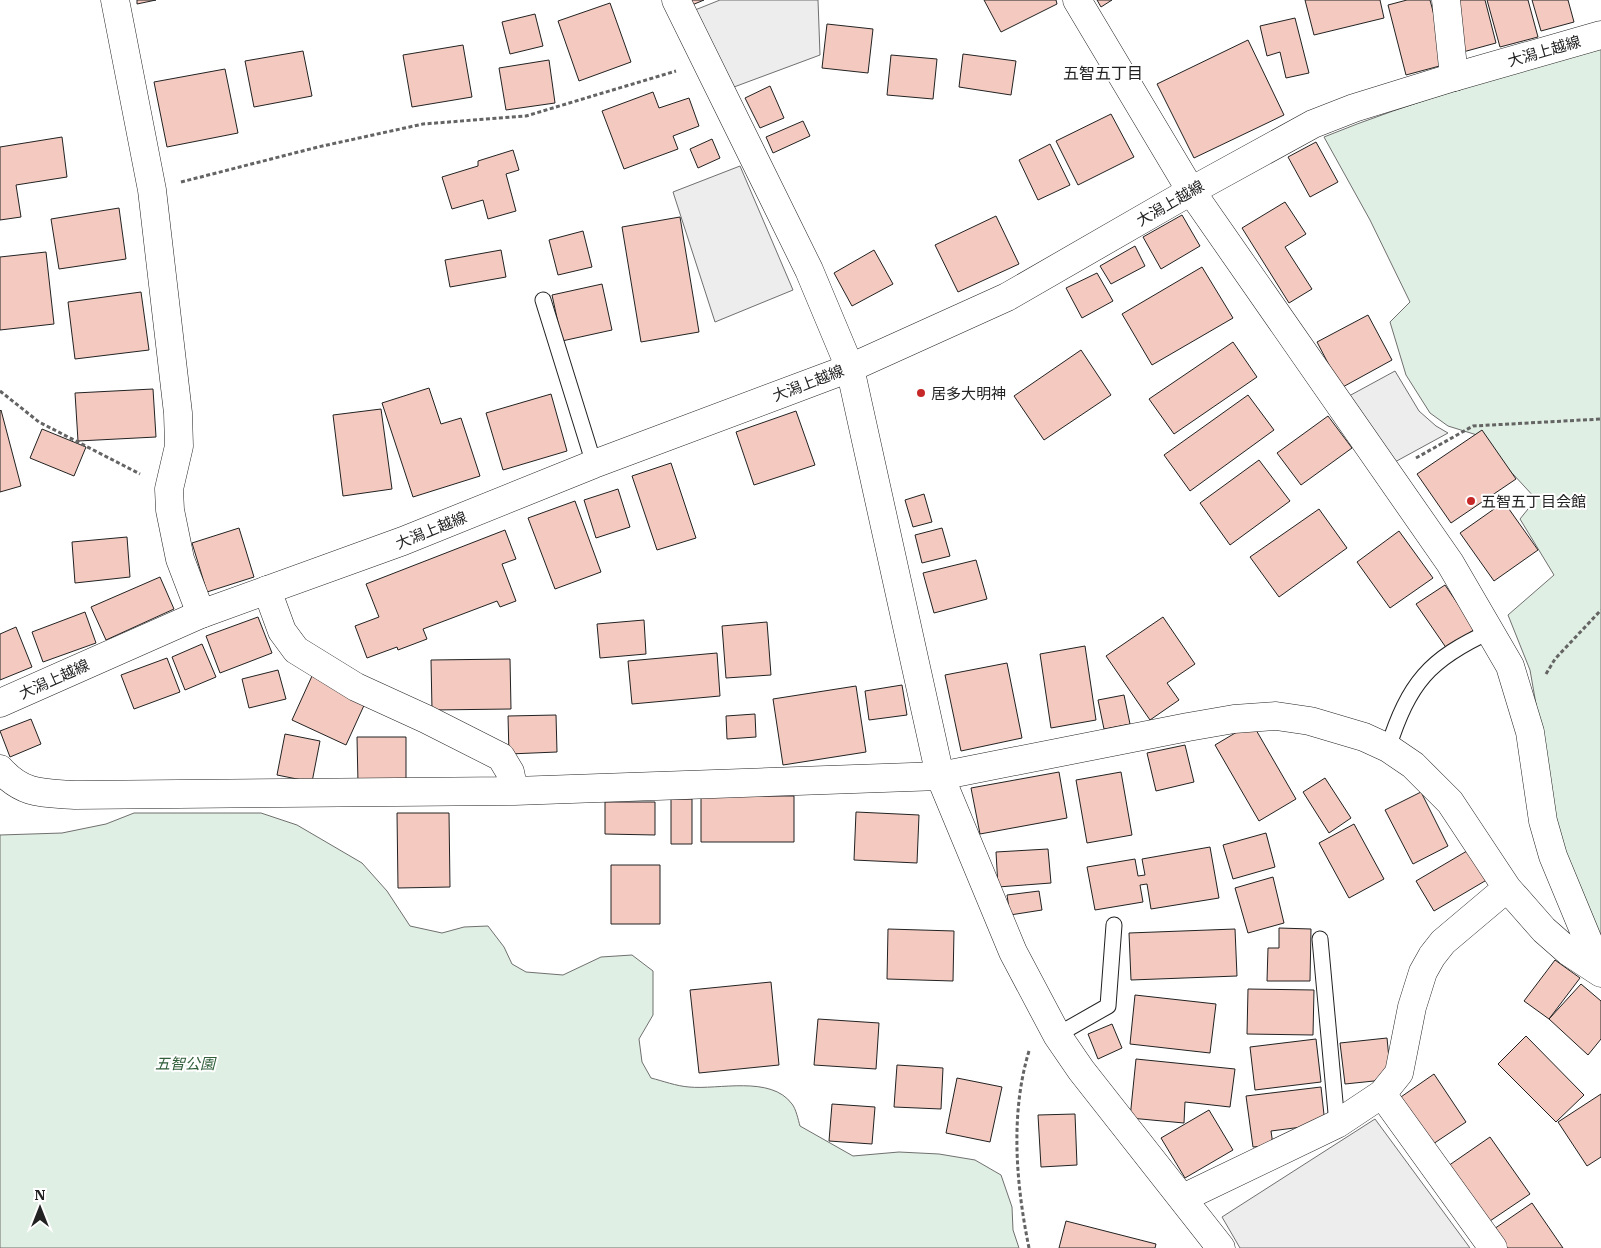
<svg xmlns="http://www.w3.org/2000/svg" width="1601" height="1248" font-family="'IBM Plex Serif','Noto Sans JP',serif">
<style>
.green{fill:#e0efe3;stroke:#6f6f6f}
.parking{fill:#ededed;stroke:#6f6f6f}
.building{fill:#f3c9c0;stroke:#222}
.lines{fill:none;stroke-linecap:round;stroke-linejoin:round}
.service-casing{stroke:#222;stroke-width:17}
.minor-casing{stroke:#222;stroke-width:29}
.tertiary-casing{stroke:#222;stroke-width:29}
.secondary-casing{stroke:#222;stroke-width:29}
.path{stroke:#646464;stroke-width:3;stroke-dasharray:4 2.5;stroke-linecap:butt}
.service{stroke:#fff;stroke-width:15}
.minor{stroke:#fff;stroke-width:28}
.tertiary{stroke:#fff;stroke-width:28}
.secondary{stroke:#fff;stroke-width:28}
.poi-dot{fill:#c62828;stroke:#fff;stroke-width:2}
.labels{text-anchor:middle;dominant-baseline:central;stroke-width:4;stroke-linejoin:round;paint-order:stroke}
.street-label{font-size:15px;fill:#222;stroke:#fff}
.poi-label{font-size:15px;fill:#222;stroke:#fff;text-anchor:start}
.park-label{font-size:15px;font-style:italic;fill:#2f5e38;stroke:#fff}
.neighbourhood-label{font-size:16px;fill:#222;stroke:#fff}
</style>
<rect width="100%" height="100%" fill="#fff"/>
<path class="green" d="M 1601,49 L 1601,960 L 1563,858 L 1530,670 L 1508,615 L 1554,575 L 1520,519 L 1536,499 L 1477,435 L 1448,426 L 1430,413 L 1406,375 L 1390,322 L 1410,302 L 1370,220 L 1324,137 C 1414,100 1508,75 1601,49 Z
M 134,813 L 261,813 L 297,825 L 362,863 L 387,891 L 410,926 L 442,933 L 464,927 L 488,926 L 504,947 L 512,964 L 526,972 L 563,975 L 601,957 L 632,955 L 653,971 L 653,1015 L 639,1039 L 642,1062 L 651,1078 C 663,1081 676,1086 689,1087 C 718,1090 771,1075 792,1104 C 796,1109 798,1119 800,1126 L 853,1156 L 899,1152 L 939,1154 L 975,1160 L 1001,1175 L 1012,1207 L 1013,1230 L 1019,1248 L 0,1248 L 0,835 L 62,833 L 106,824 Z"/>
<path class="parking" d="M 720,0 L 818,0 L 820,55 L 734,87 L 695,10 Z
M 740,166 L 793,290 L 715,322 L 673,192 Z
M 1395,371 L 1419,411 L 1436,426 L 1448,433 L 1393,463 L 1349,396 Z
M 1375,1119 L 1470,1248 L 1240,1248 L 1222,1217 Z"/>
<path class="building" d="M 137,0 L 156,0 L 137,4 Z
M 690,0 L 704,0 L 692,5 Z
M 984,0 L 1056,0 L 1057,4 L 1001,32 Z
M 1097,0 L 1112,0 L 1101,7 Z
M 1305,0 L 1380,0 L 1384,18 L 1314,35 Z
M 1407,0 L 1430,0 L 1447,64 L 1406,75 L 1388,5 Z
M 1452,0 L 1485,0 L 1496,43 L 1463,52 Z
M 1487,0 L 1528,0 L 1538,37 L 1500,47 Z
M 1532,0 L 1568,0 L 1574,22 L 1541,31 Z
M 610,3 L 631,62 L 579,81 L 558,21 Z
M 535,14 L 543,46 L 510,54 L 502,22 Z
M 1295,18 L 1309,73 L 1286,78 L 1280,52 L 1267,56 L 1260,26 Z
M 827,24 L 873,29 L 868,73 L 822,68 Z
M 1248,40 L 1284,115 L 1194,158 L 1157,84 Z
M 463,45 L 472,97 L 412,107 L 403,55 Z
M 303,51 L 312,96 L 254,107 L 245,61 Z
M 963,54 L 1016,61 L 1011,95 L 959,87 Z
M 891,55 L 937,59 L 933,99 L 887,95 Z
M 549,60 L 555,103 L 506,110 L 499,68 Z
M 225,69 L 238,133 L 167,147 L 154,82 Z
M 770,86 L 784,118 L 760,128 L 745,98 Z
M 653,92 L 659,108 L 689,98 L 699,126 L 673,136 L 678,149 L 624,169 L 602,111 Z
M 1111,114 L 1134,157 L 1078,185 L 1056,141 Z
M 803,121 L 810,136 L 773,153 L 766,137 Z
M 62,137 L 67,177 L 16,185 L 21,217 L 0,220 L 0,147 Z
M 712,139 L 720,158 L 698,168 L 690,149 Z
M 1316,142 L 1338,182 L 1310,197 L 1288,157 Z
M 1050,144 L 1070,185 L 1038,200 L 1019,160 Z
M 513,150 L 519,170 L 506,174 L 516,211 L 488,219 L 483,200 L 452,209 L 442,177 L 478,166 L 478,161 Z
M 1285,202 L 1306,234 L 1285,247 L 1312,289 L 1289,303 L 1242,228 Z
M 119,208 L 126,259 L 59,269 L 51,219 Z
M 1182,215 L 1200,246 L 1161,269 L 1143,237 Z
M 996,216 L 1019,264 L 958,292 L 935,245 Z
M 680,217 L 699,332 L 641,342 L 622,227 Z
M 583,231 L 592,267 L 558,275 L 549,240 Z
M 1135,246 L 1145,266 L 1111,284 L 1100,266 Z
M 501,250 L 506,277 L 450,287 L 445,260 Z
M 874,250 L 893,284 L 852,306 L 834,273 Z
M 46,252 L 54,324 L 0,330 L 0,257 Z
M 1202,267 L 1233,318 L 1152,365 L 1122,314 Z
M 1097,273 L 1113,301 L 1082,318 L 1066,288 Z
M 602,284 L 612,330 L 562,341 L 552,295 Z
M 141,292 L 149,350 L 75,359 L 68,302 Z
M 1368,315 L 1392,360 L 1341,388 L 1317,342 Z
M 1233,342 L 1257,377 L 1174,434 L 1149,399 Z
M 1081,350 L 1111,395 L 1044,440 L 1014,396 Z
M 429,388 L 441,424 L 461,418 L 480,476 L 413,497 L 382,403 Z
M 153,389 L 156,437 L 78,441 L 75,393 Z
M 551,394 L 567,451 L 503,470 L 486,413 Z
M 1248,395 L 1274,430 L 1190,491 L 1164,455 Z
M 381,409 L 392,489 L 343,496 L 333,415 Z
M 1,410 L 21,486 L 0,492 L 0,411 Z
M 796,411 L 815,465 L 754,485 L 736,432 Z
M 1328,416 L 1352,448 L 1301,485 L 1277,453 Z
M 42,429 L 86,447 L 74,476 L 30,458 Z
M 1482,430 L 1516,479 L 1451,523 L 1417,474 Z
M 1259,460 L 1290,501 L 1230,545 L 1200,503 Z
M 671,463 L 696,538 L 657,550 L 632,476 Z
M 618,489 L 630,527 L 596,538 L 584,500 Z
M 924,494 L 932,522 L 913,527 L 905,500 Z
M 575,501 L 601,572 L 555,589 L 528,518 Z
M 1504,502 L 1538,550 L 1494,581 L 1460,533 Z
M 1319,509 L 1347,548 L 1279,597 L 1250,557 Z
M 239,528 L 254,577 L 207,592 L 192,543 Z
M 942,528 L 950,556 L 922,563 L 915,535 Z
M 505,530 L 516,559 L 502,564 L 516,601 L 500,607 L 497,601 L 423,629 L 427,639 L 398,650 L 397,647 L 367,658 L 355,626 L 379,617 L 366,584 Z
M 1399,531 L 1433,578 L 1390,608 L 1357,562 Z
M 127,537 L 130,577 L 75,583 L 72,542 Z
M 976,560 L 987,599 L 934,613 L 923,573 Z
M 160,577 L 174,609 L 106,640 L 91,607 Z
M 1445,585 L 1475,629 L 1447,649 L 1416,604 Z
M 85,612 L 96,643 L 43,662 L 32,632 Z
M 258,617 L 272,653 L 220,673 L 206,636 Z
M 1163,617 L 1195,664 L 1167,683 L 1179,700 L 1150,720 L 1106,656 Z
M 644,620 L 646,654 L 600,658 L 597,624 Z
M 767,622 L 771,675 L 726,678 L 722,626 Z
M 16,627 L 32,667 L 0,680 L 0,634 Z
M 202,644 L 216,677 L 185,690 L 172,657 Z
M 1085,646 L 1096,720 L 1051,728 L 1040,654 Z
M 717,653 L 720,696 L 632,704 L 628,661 Z
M 167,658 L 180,692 L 134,709 L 121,675 Z
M 510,659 L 511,709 L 432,710 L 431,660 Z
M 1007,663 L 1022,738 L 961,751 L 945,675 Z
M 278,670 L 286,699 L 249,708 L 242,679 Z
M 312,676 L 366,701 L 346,745 L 292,720 Z
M 902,685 L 907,715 L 869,720 L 865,691 Z
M 856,686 L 866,752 L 783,765 L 773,699 Z
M 1124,695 L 1130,724 L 1104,729 L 1098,700 Z
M 755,714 L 756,737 L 727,739 L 726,716 Z
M 556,715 L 557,752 L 509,754 L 508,716 Z
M 31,719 L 41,744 L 10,757 L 0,731 Z
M 1252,723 L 1296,799 L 1259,821 L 1215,745 Z
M 285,734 L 320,741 L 312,782 L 277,775 Z
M 357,737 L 406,737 L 406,782 L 358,783 Z
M 1185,745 L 1194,782 L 1156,791 L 1147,753 Z
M 1059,772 L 1067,818 L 980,834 L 971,788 Z
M 1121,772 L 1132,835 L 1087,843 L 1076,780 Z
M 1325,778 L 1351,818 L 1329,833 L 1303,792 Z
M 1421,792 L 1448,846 L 1413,864 L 1385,810 Z
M 701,796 L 794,796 L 794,842 L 701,842 Z
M 671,799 L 692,799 L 692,844 L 671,844 Z
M 605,802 L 655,802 L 655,835 L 605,834 Z
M 856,812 L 919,815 L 917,863 L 854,860 Z
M 397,813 L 449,813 L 450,887 L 398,888 Z
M 1354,824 L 1384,879 L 1349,898 L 1319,843 Z
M 1266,833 L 1275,867 L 1233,879 L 1223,845 Z
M 1210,847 L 1219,898 L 1151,909 L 1147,884 L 1140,885 L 1143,902 L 1095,910 L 1087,867 L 1135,859 L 1138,876 L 1145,875 L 1142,859 Z
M 1472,848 L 1490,878 L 1434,911 L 1416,881 Z
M 1048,849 L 1051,883 L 998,887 L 996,852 Z
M 611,865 L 660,865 L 660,924 L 611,924 Z
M 1273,877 L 1284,923 L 1248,933 L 1235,888 Z
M 1039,891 L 1042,910 L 1010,915 L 1007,895 Z
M 1279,928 L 1311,929 L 1310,981 L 1267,981 L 1268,948 L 1279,948 Z
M 888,929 L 954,931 L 953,981 L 887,979 Z
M 1235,929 L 1237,976 L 1131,980 L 1129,933 Z
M 1555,960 L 1580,978 L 1549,1019 L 1524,1001 Z
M 771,982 L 779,1065 L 699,1073 L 690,990 Z
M 1581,984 L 1601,1001 L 1601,1039 L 1588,1055 L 1549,1019 Z
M 1248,989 L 1314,990 L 1313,1035 L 1247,1034 Z
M 1135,995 L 1216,1004 L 1210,1053 L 1130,1044 Z
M 818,1019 L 879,1023 L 876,1069 L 814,1065 Z
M 1112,1024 L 1122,1048 L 1098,1059 L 1088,1034 Z
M 1526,1036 L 1584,1095 L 1556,1122 L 1498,1064 Z
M 1387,1038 L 1390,1069 L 1374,1081 L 1345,1084 L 1340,1043 Z
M 1316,1039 L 1321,1082 L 1255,1090 L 1250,1047 Z
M 1136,1059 L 1235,1069 L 1230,1107 L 1185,1102 L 1184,1123 L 1130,1118 Z
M 897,1065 L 943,1068 L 941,1109 L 894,1107 Z
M 1434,1074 L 1466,1122 L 1430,1146 L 1398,1099 Z
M 957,1078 L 1002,1087 L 990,1142 L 946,1133 Z
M 1321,1087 L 1325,1124 L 1271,1131 L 1273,1145 L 1253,1147 L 1246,1096 Z
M 1601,1094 L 1601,1157 L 1587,1166 L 1558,1122 Z
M 832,1104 L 875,1107 L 872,1144 L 829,1141 Z
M 1209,1110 L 1233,1150 L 1185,1178 L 1161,1138 Z
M 1075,1114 L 1077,1165 L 1041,1167 L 1038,1115 Z
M 1490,1137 L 1530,1194 L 1487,1223 L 1448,1166 Z
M 1532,1203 L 1563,1248 L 1502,1248 L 1491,1231 Z
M 1066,1221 L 1156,1244 L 1155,1248 L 1059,1248 Z"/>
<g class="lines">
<defs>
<path id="service" d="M 543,300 L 594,464
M 1388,748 C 1409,683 1429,659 1491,631
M 1320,939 L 1337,1124
M 1057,1035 L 1108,1006 L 1114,925"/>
<path id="minor" d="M 115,0 L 152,190 L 178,413 L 179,446 L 169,489 L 170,510 L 180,559 L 201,614
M 676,0 L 809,270 L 850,368
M 1077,0 L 1191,191 L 1450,563 L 1510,666 L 1530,732 L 1543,821 L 1553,856 L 1601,972
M 1446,0 L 1454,77
M 267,590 L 282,631 L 296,650 L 356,687 L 426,719 L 501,757 L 510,772 L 514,791
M 0,769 C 23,795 43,793 75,795 L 514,791 L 940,776 L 1188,727 L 1234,719 L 1276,716 L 1310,721 L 1364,737 L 1388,748 L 1413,765 L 1450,802 L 1507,888 L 1544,930 L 1569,952 L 1601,973
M 1382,1094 L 1399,1073 L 1412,1007 L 1423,972 L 1432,956 L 1443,942 L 1507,888
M 1183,1198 L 1337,1124 L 1382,1094 L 1493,1248"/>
<path id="tertiary" d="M 850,368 L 940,776 L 1013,952 L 1057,1035 L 1081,1070 L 1221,1248"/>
<path id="secondary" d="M 0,703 L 201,614 L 403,541 L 594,464 L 850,368 L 1007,297 L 1191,191 L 1313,124 L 1354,108 L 1454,77 L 1601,35"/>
</defs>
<use href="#service" class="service-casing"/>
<use href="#minor" class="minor-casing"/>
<use href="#tertiary" class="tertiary-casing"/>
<use href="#secondary" class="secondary-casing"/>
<path class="path" d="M 181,182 L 318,147 L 423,124 L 526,116 L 676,71
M 0,391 L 39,422 L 140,474
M 1416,458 L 1473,426 L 1601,419
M 1546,674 L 1555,659 L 1601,610
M 1029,1051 C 1010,1114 1016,1184 1029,1248"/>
<use href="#service" class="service"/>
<use href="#minor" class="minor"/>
<use href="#tertiary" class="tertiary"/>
<use href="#secondary" class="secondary"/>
</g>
<g class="poi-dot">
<circle cx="921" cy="393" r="5"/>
<circle cx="1471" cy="501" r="5"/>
</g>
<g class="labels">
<g class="street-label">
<text transform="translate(1544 51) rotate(-16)">大潟上越線</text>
<text transform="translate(1170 203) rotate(-30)">大潟上越線</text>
<text transform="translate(808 383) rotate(-21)">大潟上越線</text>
<text transform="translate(431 530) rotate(-22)">大潟上越線</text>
<text transform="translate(54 679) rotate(-24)">大潟上越線</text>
</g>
<g class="poi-label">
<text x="931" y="393">居多大明神</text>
<text x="1481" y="501">五智五丁目会館</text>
</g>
<g class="park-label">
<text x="185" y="1063">五智公園</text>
</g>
<g class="neighbourhood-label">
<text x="1103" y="73">五智五丁目</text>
</g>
</g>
<g transform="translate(40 1208)" stroke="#ffffff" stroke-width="4" paint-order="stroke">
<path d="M0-4L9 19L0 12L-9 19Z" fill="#222222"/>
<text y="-8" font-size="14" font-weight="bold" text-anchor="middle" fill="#222222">N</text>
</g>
</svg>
